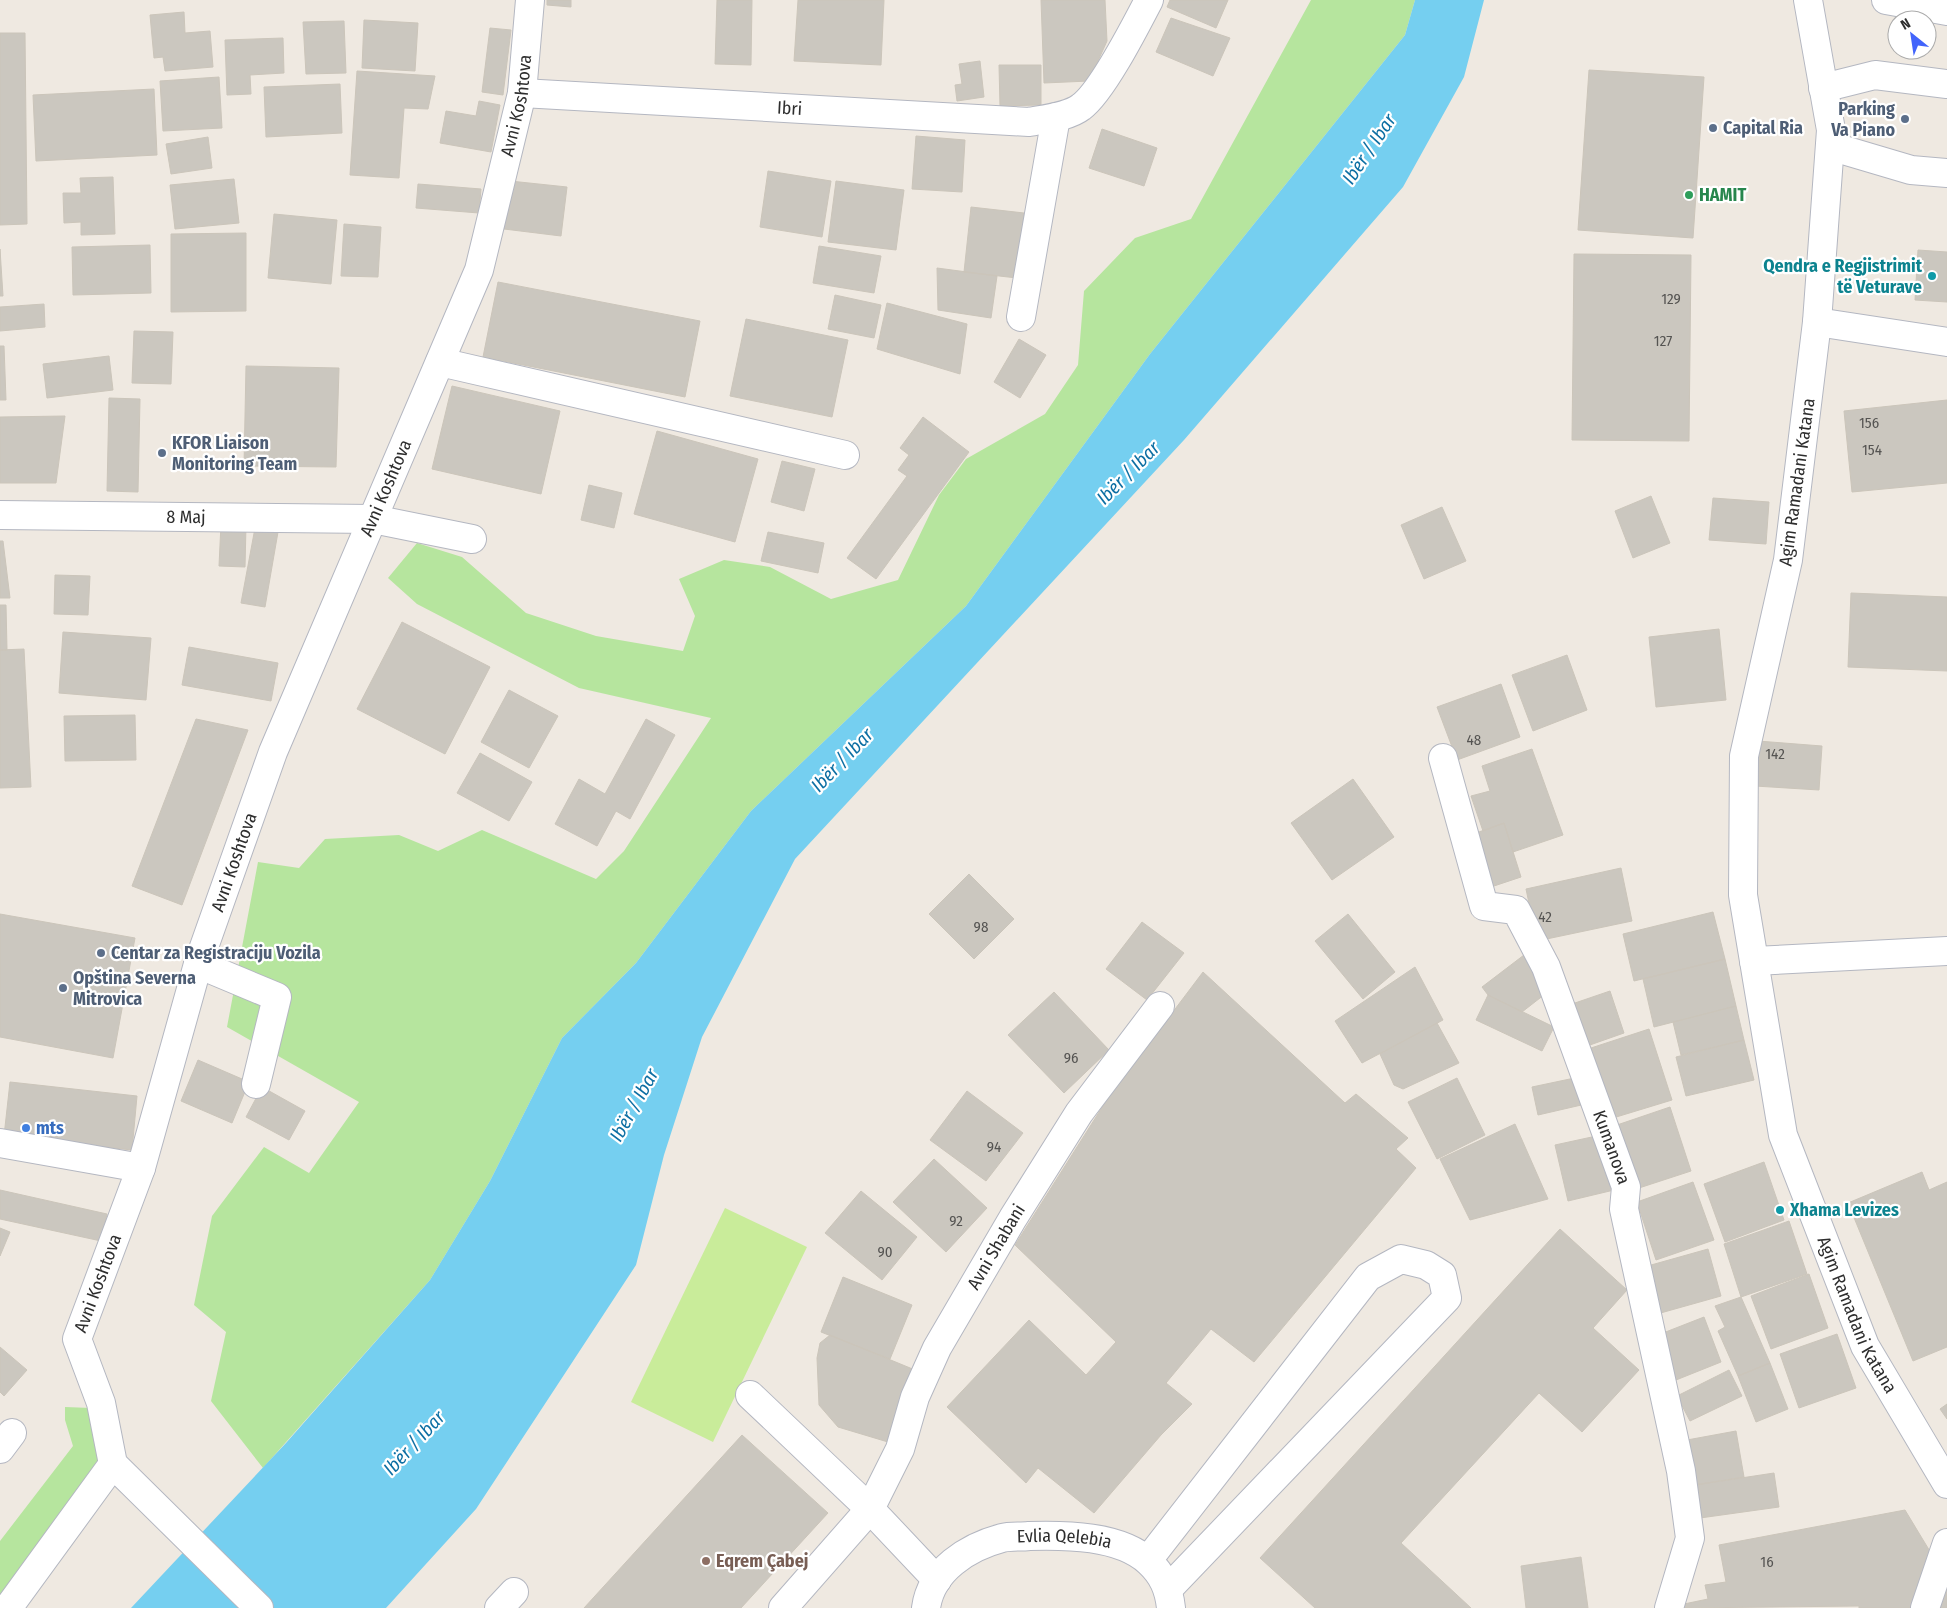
<svg xmlns="http://www.w3.org/2000/svg" width="1947" height="1608" font-family="'Fira Sans Condensed',sans-serif">
<style>
.green{fill:#b6e59e}
.pitch{fill:#c9ec9a}
.water{fill:#75cff0}
.building{fill:#cbc7bf;stroke:#cbc5ba}
.lines{fill:none;stroke-linecap:round;stroke-linejoin:round}
.minor-casing{stroke:#b4b7c1;stroke-width:30}
.minor{stroke:#fff;stroke-width:28}
.service-dot{fill:#5c6f8a;stroke:#fff;stroke-width:2}
.leisure-dot{fill:#2e9e5b;stroke:#fff;stroke-width:2}
.culture-dot{fill:#0f9aa8;stroke:#fff;stroke-width:2}
.shop-dot{fill:#3f7fe0;stroke:#fff;stroke-width:2}
.education-dot{fill:#8d6e63;stroke:#fff;stroke-width:2}
.labels{text-anchor:middle;dominant-baseline:central;stroke-width:4.5;stroke-linejoin:round;paint-order:stroke}
.number-label{font-size:15px;fill:#555452}
.street-label{font-size:18px;fill:#2e2e2e;stroke:#fff}
.service-label{font-size:18px;font-weight:bold;fill:#4e5e75;stroke:#fff;text-anchor:start}
.leisure-label{font-size:18px;font-weight:bold;fill:#27864d;stroke:#fff;text-anchor:start}
.culture-label{font-size:18px;font-weight:bold;fill:#0d838f;stroke:#fff;text-anchor:end}
.shop-label{font-size:18px;font-weight:bold;fill:#366cbe;stroke:#fff;text-anchor:start}
.education-label{font-size:18px;font-weight:bold;fill:#785e54;stroke:#fff;text-anchor:start}
.water-label{font-size:19px;font-style:italic;fill:#0d6fa3;stroke:#fff}
</style>
<rect width="100%" height="100%" fill="#efe9e1"/>
<path class="green" d="M 1311,0 L 1415,0 L 1405,35 L 1150,354 L 966,606 L 751,811 L 636,963 L 562,1038 L 490,1181 L 430,1280 L 263,1468 L 211,1401 L 226,1332 L 194,1305 L 212,1216 L 264,1147 L 309,1173 L 359,1102 L 227,1027 L 258,862 L 299,868 L 325,839 L 399,835 L 438,851 L 482,830 L 596,879 L 624,851 L 711,718 L 579,688 L 417,604 L 388,578 L 417,543 L 462,557 L 526,613 L 596,636 L 683,651 L 695,616 L 679,579 L 724,560 L 770,567 L 831,599 L 898,580 L 939,495 L 966,459 L 1045,414 L 1078,365 L 1084,291 L 1135,238 L 1191,219 Z
M 65,1407 L 91,1408 L 100,1467 L 0,1597 L 0,1541 L 73,1446 L 65,1420 Z"/>
<path class="pitch" d="M 725,1208 L 807,1247 L 713,1442 L 631,1402 Z"/>
<path class="water" d="M 1415,0 L 1484,0 L 1464,77 L 1403,187 L 1184,440 L 795,859 L 702,1037 L 664,1155 L 636,1265 L 476,1509 L 386,1608 L 131,1608 L 286,1443 L 430,1280 L 490,1181 L 562,1038 L 636,963 L 751,811 L 966,606 L 1150,354 L 1405,35 Z"/>
<path class="building" d="M 547,0 L 571,0 L 571,7 L 547,5 Z
M 717,0 L 752,0 L 751,65 L 715,64 Z
M 798,0 L 884,0 L 881,65 L 794,61 Z
M 1041,0 L 1105,0 L 1107,41 L 1089,81 L 1044,83 Z
M 1170,0 L 1228,0 L 1216,28 L 1167,7 Z
M 184,12 L 185,33 L 210,31 L 213,67 L 165,71 L 163,57 L 154,58 L 150,15 Z
M 1171,18 L 1230,38 L 1213,76 L 1156,52 Z
M 364,20 L 418,23 L 415,71 L 362,68 Z
M 344,21 L 346,73 L 306,74 L 303,22 Z
M 490,28 L 511,30 L 503,95 L 482,92 Z
M 0,33 L 25,33 L 27,224 L 0,225 Z
M 283,38 L 284,73 L 250,75 L 251,94 L 227,95 L 225,40 Z
M 980,61 L 984,97 L 957,101 L 955,85 L 962,84 L 959,64 Z
M 999,65 L 1041,65 L 1041,105 L 1000,106 Z
M 1589,70 L 1704,77 L 1693,238 L 1578,230 Z
M 357,71 L 435,76 L 428,109 L 404,108 L 399,178 L 350,175 Z
M 219,77 L 222,128 L 163,131 L 160,81 Z
M 340,84 L 342,133 L 266,137 L 264,87 Z
M 154,89 L 157,155 L 36,161 L 33,95 Z
M 479,101 L 500,105 L 491,152 L 440,143 L 446,111 L 476,116 Z
M 1102,129 L 1157,148 L 1144,186 L 1089,168 Z
M 916,136 L 965,140 L 962,192 L 912,189 Z
M 208,137 L 212,168 L 171,174 L 166,144 Z
M 768,171 L 831,181 L 822,237 L 760,227 Z
M 113,177 L 115,234 L 81,235 L 81,222 L 64,223 L 63,193 L 81,193 L 80,178 Z
M 234,179 L 239,223 L 175,229 L 170,185 Z
M 510,181 L 567,187 L 561,236 L 504,229 Z
M 836,181 L 904,190 L 896,250 L 828,242 Z
M 418,184 L 481,189 L 479,213 L 416,208 Z
M 971,207 L 1024,213 L 1017,278 L 964,272 Z
M 274,214 L 337,220 L 331,284 L 268,278 Z
M 344,224 L 381,227 L 378,277 L 341,276 Z
M 246,233 L 246,311 L 171,312 L 171,234 Z
M 150,245 L 151,293 L 73,295 L 72,247 Z
M 819,246 L 881,256 L 874,293 L 813,283 Z
M 0,249 L 3,296 L 0,296 Z
M 1918,250 L 1947,252 L 1947,302 L 1915,300 Z
M 1574,254 L 1691,255 L 1689,441 L 1572,440 Z
M 937,268 L 997,276 L 991,318 L 938,310 Z
M 498,282 L 700,321 L 685,397 L 483,357 Z
M 835,295 L 881,305 L 874,338 L 828,329 Z
M 887,303 L 967,324 L 960,374 L 877,349 Z
M 44,304 L 45,327 L 0,331 L 0,307 Z
M 746,319 L 848,340 L 832,417 L 730,396 Z
M 134,331 L 173,332 L 171,384 L 132,383 Z
M 1019,339 L 1046,355 L 1020,398 L 994,382 Z
M 0,346 L 4,346 L 6,400 L 0,400 Z
M 109,356 L 113,390 L 47,398 L 43,364 Z
M 246,366 L 339,368 L 336,467 L 244,466 Z
M 452,386 L 560,411 L 541,494 L 432,469 Z
M 109,398 L 140,399 L 138,492 L 107,491 Z
M 1947,400 L 1947,483 L 1852,492 L 1844,411 Z
M 65,416 L 56,483 L 0,483 L 0,417 Z
M 923,417 L 969,452 L 876,579 L 847,558 L 907,476 L 898,470 L 909,455 L 900,448 Z
M 657,431 L 758,459 L 735,542 L 634,514 Z
M 782,461 L 815,469 L 804,511 L 771,502 Z
M 589,485 L 622,493 L 614,528 L 581,520 Z
M 1651,496 L 1670,543 L 1633,558 L 1615,511 Z
M 1713,498 L 1769,502 L 1766,544 L 1709,540 Z
M 1442,507 L 1466,561 L 1424,579 L 1401,525 Z
M 221,524 L 246,525 L 245,567 L 219,566 Z
M 255,528 L 278,532 L 265,607 L 241,603 Z
M 768,532 L 824,543 L 818,573 L 761,561 Z
M 0,541 L 3,541 L 10,598 L 0,598 Z
M 55,575 L 90,576 L 88,615 L 54,614 Z
M 1851,593 L 1947,597 L 1947,671 L 1848,667 Z
M 0,605 L 6,605 L 7,650 L 0,650 Z
M 402,622 L 490,667 L 445,754 L 357,709 Z
M 1719,629 L 1726,700 L 1656,707 L 1649,637 Z
M 63,632 L 151,638 L 146,700 L 59,693 Z
M 189,647 L 278,663 L 271,701 L 182,685 Z
M 24,649 L 31,787 L 0,788 L 0,650 Z
M 1567,655 L 1587,710 L 1533,731 L 1512,675 Z
M 1501,684 L 1520,737 L 1457,760 L 1437,707 Z
M 509,690 L 558,716 L 529,768 L 481,742 Z
M 135,715 L 136,760 L 65,761 L 64,716 Z
M 196,719 L 248,730 L 182,905 L 132,886 Z
M 646,719 L 675,735 L 630,819 L 616,811 L 597,846 L 555,824 L 579,779 L 605,794 Z
M 1758,741 L 1822,746 L 1819,790 L 1755,786 Z
M 1532,749 L 1563,835 L 1513,852 L 1504,823 L 1483,831 L 1471,796 L 1490,791 L 1482,766 Z
M 480,753 L 532,782 L 509,821 L 457,793 Z
M 1353,779 L 1394,837 L 1332,880 L 1291,823 Z
M 1504,823 L 1521,877 L 1482,890 L 1465,837 Z
M 1621,868 L 1632,921 L 1537,941 L 1526,889 Z
M 969,874 L 1014,919 L 974,959 L 929,914 Z
M 1713,912 L 1725,959 L 1634,981 L 1623,934 Z
M 0,914 L 135,938 L 113,1058 L 0,1037 Z
M 1348,914 L 1395,972 L 1363,999 L 1315,941 Z
M 1142,922 L 1184,953 L 1147,1000 L 1106,969 Z
M 1524,955 L 1549,991 L 1522,1012 L 1488,995 L 1482,987 Z
M 1725,959 L 1736,1006 L 1654,1027 L 1643,979 Z
M 1415,967 L 1443,1020 L 1362,1063 L 1335,1021 Z
M 1203,972 L 1345,1103 L 1356,1094 L 1408,1138 L 1396,1149 L 1416,1168 L 1254,1362 L 1211,1329 L 1166,1383 L 1192,1404 L 1161,1435 L 1094,1513 L 1038,1468 L 1026,1483 L 947,1407 L 1029,1320 L 1086,1375 L 1116,1342 L 1015,1245 L 1108,1098 Z
M 1610,991 L 1624,1033 L 1587,1046 L 1572,1004 Z
M 1054,992 L 1109,1050 L 1064,1093 L 1008,1035 Z
M 1488,995 L 1554,1027 L 1542,1051 L 1476,1020 Z
M 1736,1006 L 1744,1040 L 1681,1055 L 1673,1022 Z
M 1437,1023 L 1459,1063 L 1403,1089 L 1394,1085 L 1380,1054 Z
M 1649,1029 L 1672,1100 L 1613,1118 L 1591,1048 Z
M 1744,1040 L 1754,1080 L 1686,1096 L 1676,1057 Z
M 198,1060 L 249,1082 L 232,1123 L 181,1101 Z
M 1584,1076 L 1590,1103 L 1538,1115 L 1532,1087 Z
M 1457,1078 L 1485,1135 L 1437,1159 L 1408,1102 Z
M 10,1082 L 137,1096 L 132,1150 L 4,1136 Z
M 262,1087 L 305,1111 L 289,1140 L 246,1117 Z
M 967,1091 L 1023,1133 L 986,1181 L 930,1140 Z
M 1670,1107 L 1691,1171 L 1639,1188 L 1617,1125 Z
M 1515,1124 L 1548,1199 L 1470,1220 L 1440,1159 Z
M 1601,1135 L 1614,1190 L 1568,1201 L 1555,1145 Z
M 934,1159 L 987,1208 L 946,1252 L 893,1202 Z
M 1764,1162 L 1784,1220 L 1725,1242 L 1704,1184 Z
M 1922,1172 L 1929,1190 L 1947,1182 L 1947,1347 L 1913,1361 L 1848,1203 Z
M 1693,1182 L 1714,1240 L 1656,1260 L 1637,1202 Z
M 0,1190 L 107,1214 L 101,1241 L 0,1219 Z
M 861,1191 L 917,1237 L 882,1280 L 825,1233 Z
M 1789,1221 L 1807,1274 L 1741,1297 L 1724,1244 Z
M 0,1228 L 10,1232 L 0,1256 Z
M 1560,1229 L 1627,1290 L 1593,1328 L 1639,1370 L 1582,1432 L 1539,1393 L 1401,1543 L 1471,1608 L 1315,1608 L 1260,1558 Z
M 1708,1249 L 1721,1296 L 1657,1314 L 1644,1267 Z
M 1809,1274 L 1828,1328 L 1771,1349 L 1751,1296 Z
M 843,1277 L 912,1305 L 890,1359 L 821,1332 Z
M 1741,1297 L 1770,1363 L 1738,1376 L 1718,1331 L 1725,1327 L 1715,1306 Z
M 1704,1317 L 1721,1362 L 1676,1380 L 1658,1335 Z
M 1837,1334 L 1856,1388 L 1799,1408 L 1780,1354 Z
M 830,1335 L 915,1370 L 888,1442 L 838,1427 L 819,1405 L 817,1358 L 820,1343 Z
M 0,1347 L 27,1370 L 4,1396 L 0,1392 Z
M 1770,1363 L 1788,1409 L 1756,1422 L 1738,1376 Z
M 1729,1370 L 1742,1396 L 1690,1421 L 1677,1396 Z
M 1947,1404 L 1947,1419 L 1940,1409 Z
M 1736,1431 L 1744,1477 L 1695,1485 L 1687,1440 Z
M 742,1435 L 828,1513 L 741,1608 L 584,1608 Z
M 1774,1473 L 1779,1507 L 1700,1518 L 1695,1485 Z
M 1905,1510 L 1934,1558 L 1912,1608 L 1859,1608 L 1859,1606 L 1684,1608 L 1684,1604 L 1708,1599 L 1705,1585 L 1726,1582 L 1719,1545 Z
M 1581,1557 L 1588,1608 L 1526,1608 L 1521,1566 Z
M 1947,1566 L 1947,1608 L 1931,1608 Z"/>
<g class="lines">
<defs>
<g id="minor">
<path id="s1" d="M 1808,0 L 1831,130 L 1817,322 L 1788,560 L 1744,756 L 1743,895 L 1783,1135 L 1865,1346 L 1947,1484"/>
<path d="M 1886,0 L 1947,11"/>
<path d="M 1823,88 L 1875,75 L 1947,84"/>
<path id="s2" d="M 522,93 L 1029,122 C 1045,119 1068,117 1081,107 C 1102,92 1136,25 1149,0"/>
<path d="M 1830,146 L 1911,170 L 1947,173"/>
<path d="M 1021,317 L 1056,117"/>
<path d="M 1817,322 L 1947,342"/>
<path d="M 440,362 L 845,455"/>
<path id="s3" d="M 0,515 L 373,519 L 472,539"/>
<path id="s4" d="M 1443,758 L 1484,906 L 1516,910 L 1546,967 L 1626,1187 L 1624,1209 L 1681,1471 L 1690,1538 L 1669,1608"/>
<path d="M 1754,961 L 1947,951"/>
<path d="M 198,964 L 277,997 L 256,1084"/>
<path d="M 0,1143 L 141,1168"/>
<path d="M 750,1395 L 870,1509 L 937,1580"/>
<path d="M 0,1449 L 12,1433"/>
<path d="M 1148,1560 L 1368,1277 L 1401,1259 L 1426,1265 L 1442,1275 L 1447,1298 L 1168,1589"/>
<path d="M 8,1608 L 113,1464"/>
<path id="s5" d="M 259,1608 L 113,1464 L 101,1403 L 77,1339 L 141,1168 L 198,964 L 273,752 L 479,270 L 522,93 L 530,0"/>
<path d="M 499,1608 L 514,1592"/>
<path id="s6" d="M 783,1608 L 870,1509 L 900,1449 L 915,1397 L 937,1348 L 1013,1218 L 1079,1113 L 1160,1006"/>
<path id="s7" d="M 926,1608 C 931,1570 968,1547 1002,1538 C 1010,1536 1020,1537 1029,1536 C 1065,1535 1120,1535 1149,1562 C 1163,1575 1169,1589 1171,1608"/>
<path d="M 1925,1608 L 1947,1543"/>
</g>
</defs>
<use href="#minor" class="minor-casing"/>
<use href="#minor" class="minor"/>
</g>
<g class="service-dot">
<circle cx="1905" cy="119" r="5"/>
<circle cx="1713" cy="128" r="5"/>
<circle cx="162" cy="453" r="5"/>
<circle cx="101" cy="953" r="5"/>
<circle cx="63" cy="988" r="5"/>
</g>
<circle class="leisure-dot" cx="1689" cy="195" r="5"/>
<g class="culture-dot">
<circle cx="1932" cy="276" r="5"/>
<circle cx="1780" cy="1210" r="5"/>
</g>
<circle class="shop-dot" cx="26" cy="1128" r="5"/>
<circle class="education-dot" cx="706" cy="1561" r="5"/>
<g class="labels">
<g class="number-label">
<text x="1671" y="299">129</text>
<text x="1663" y="341">127</text>
<text x="1869" y="423">156</text>
<text x="1872" y="450">154</text>
<text x="1474" y="740">48</text>
<text x="1775" y="754">142</text>
<text x="1545" y="917">42</text>
<text x="981" y="927">98</text>
<text x="1071" y="1058">96</text>
<text x="994" y="1147">94</text>
<text x="956" y="1221">92</text>
<text x="885" y="1252">90</text>
<text x="1767" y="1562">16</text>
</g>
<g class="street-label">
<text stroke="none"><textPath href="#s5" startOffset="1648">Avni Koshtova</textPath></text>
<text stroke="none"><textPath href="#s2" startOffset="268">Ibri</textPath></text>
<text transform="translate(1797 482) rotate(-82)">Agim Ramadani Katana</text>
<text stroke="none"><textPath href="#s5" startOffset="1242">Avni Koshtova</textPath></text>
<text stroke="none"><textPath href="#s3" startOffset="186">8 Maj</textPath></text>
<text stroke="none"><textPath href="#s5" startOffset="838">Avni Koshtova</textPath></text>
<text stroke="none"><textPath href="#s4" startOffset="442">Kumanova</textPath></text>
<text stroke="none"><textPath href="#s6" startOffset="424">Avni Shabani</textPath></text>
<text stroke="none"><textPath href="#s5" startOffset="395">Avni Koshtova</textPath></text>
<text stroke="none"><textPath href="#s1" startOffset="1342">Agim Ramadani Katana</textPath></text>
<text stroke="none"><textPath href="#s7" startOffset="172">Evlia Qelebia</textPath></text>
</g>
<g class="service-label">
<text x="1895" y="109" text-anchor="end">Parking<tspan x="1895" dy="21">Va Piano</tspan></text>
<text x="1723" y="128">Capital Ria</text>
<text x="172" y="443">KFOR Liaison<tspan x="172" dy="21">Monitoring Team</tspan></text>
<text x="111" y="953">Centar za Registraciju Vozila</text>
<text x="73" y="978">Opština Severna<tspan x="73" dy="21">Mitrovica</tspan></text>
</g>
<g class="leisure-label">
<text x="1699" y="195">HAMIT</text>
</g>
<g class="culture-label">
<text x="1922" y="266">Qendra e Regjistrimit<tspan x="1922" dy="21">të Veturave</tspan></text>
<text x="1790" y="1210" text-anchor="start">Xhama Levizes</text>
</g>
<g class="shop-label">
<text x="36" y="1128">mts</text>
</g>
<g class="education-label">
<text x="716" y="1561">Eqrem Çabej</text>
</g>
<g class="water-label">
<text transform="translate(1369 149) rotate(-56)">Ibër / Ibar</text>
<text transform="translate(1128 473) rotate(-45)">Ibër / Ibar</text>
<text transform="translate(842 760) rotate(-46)">Ibër / Ibar</text>
<text transform="translate(634 1105) rotate(-61)">Ibër / Ibar</text>
<text transform="translate(414 1443) rotate(-47)">Ibër / Ibar</text>
</g>
</g>
<g transform="translate(1912 35) rotate(330)"><circle r="24" fill="#ffffff" stroke="#ababab"/>
<path d="M0-4L9 19L0 12L-9 19Z" fill="#4264fb"/>
<text y="-8" font-size="14" font-weight="bold" text-anchor="middle" fill="#2e2e2e">N</text>
</g>
</svg>
